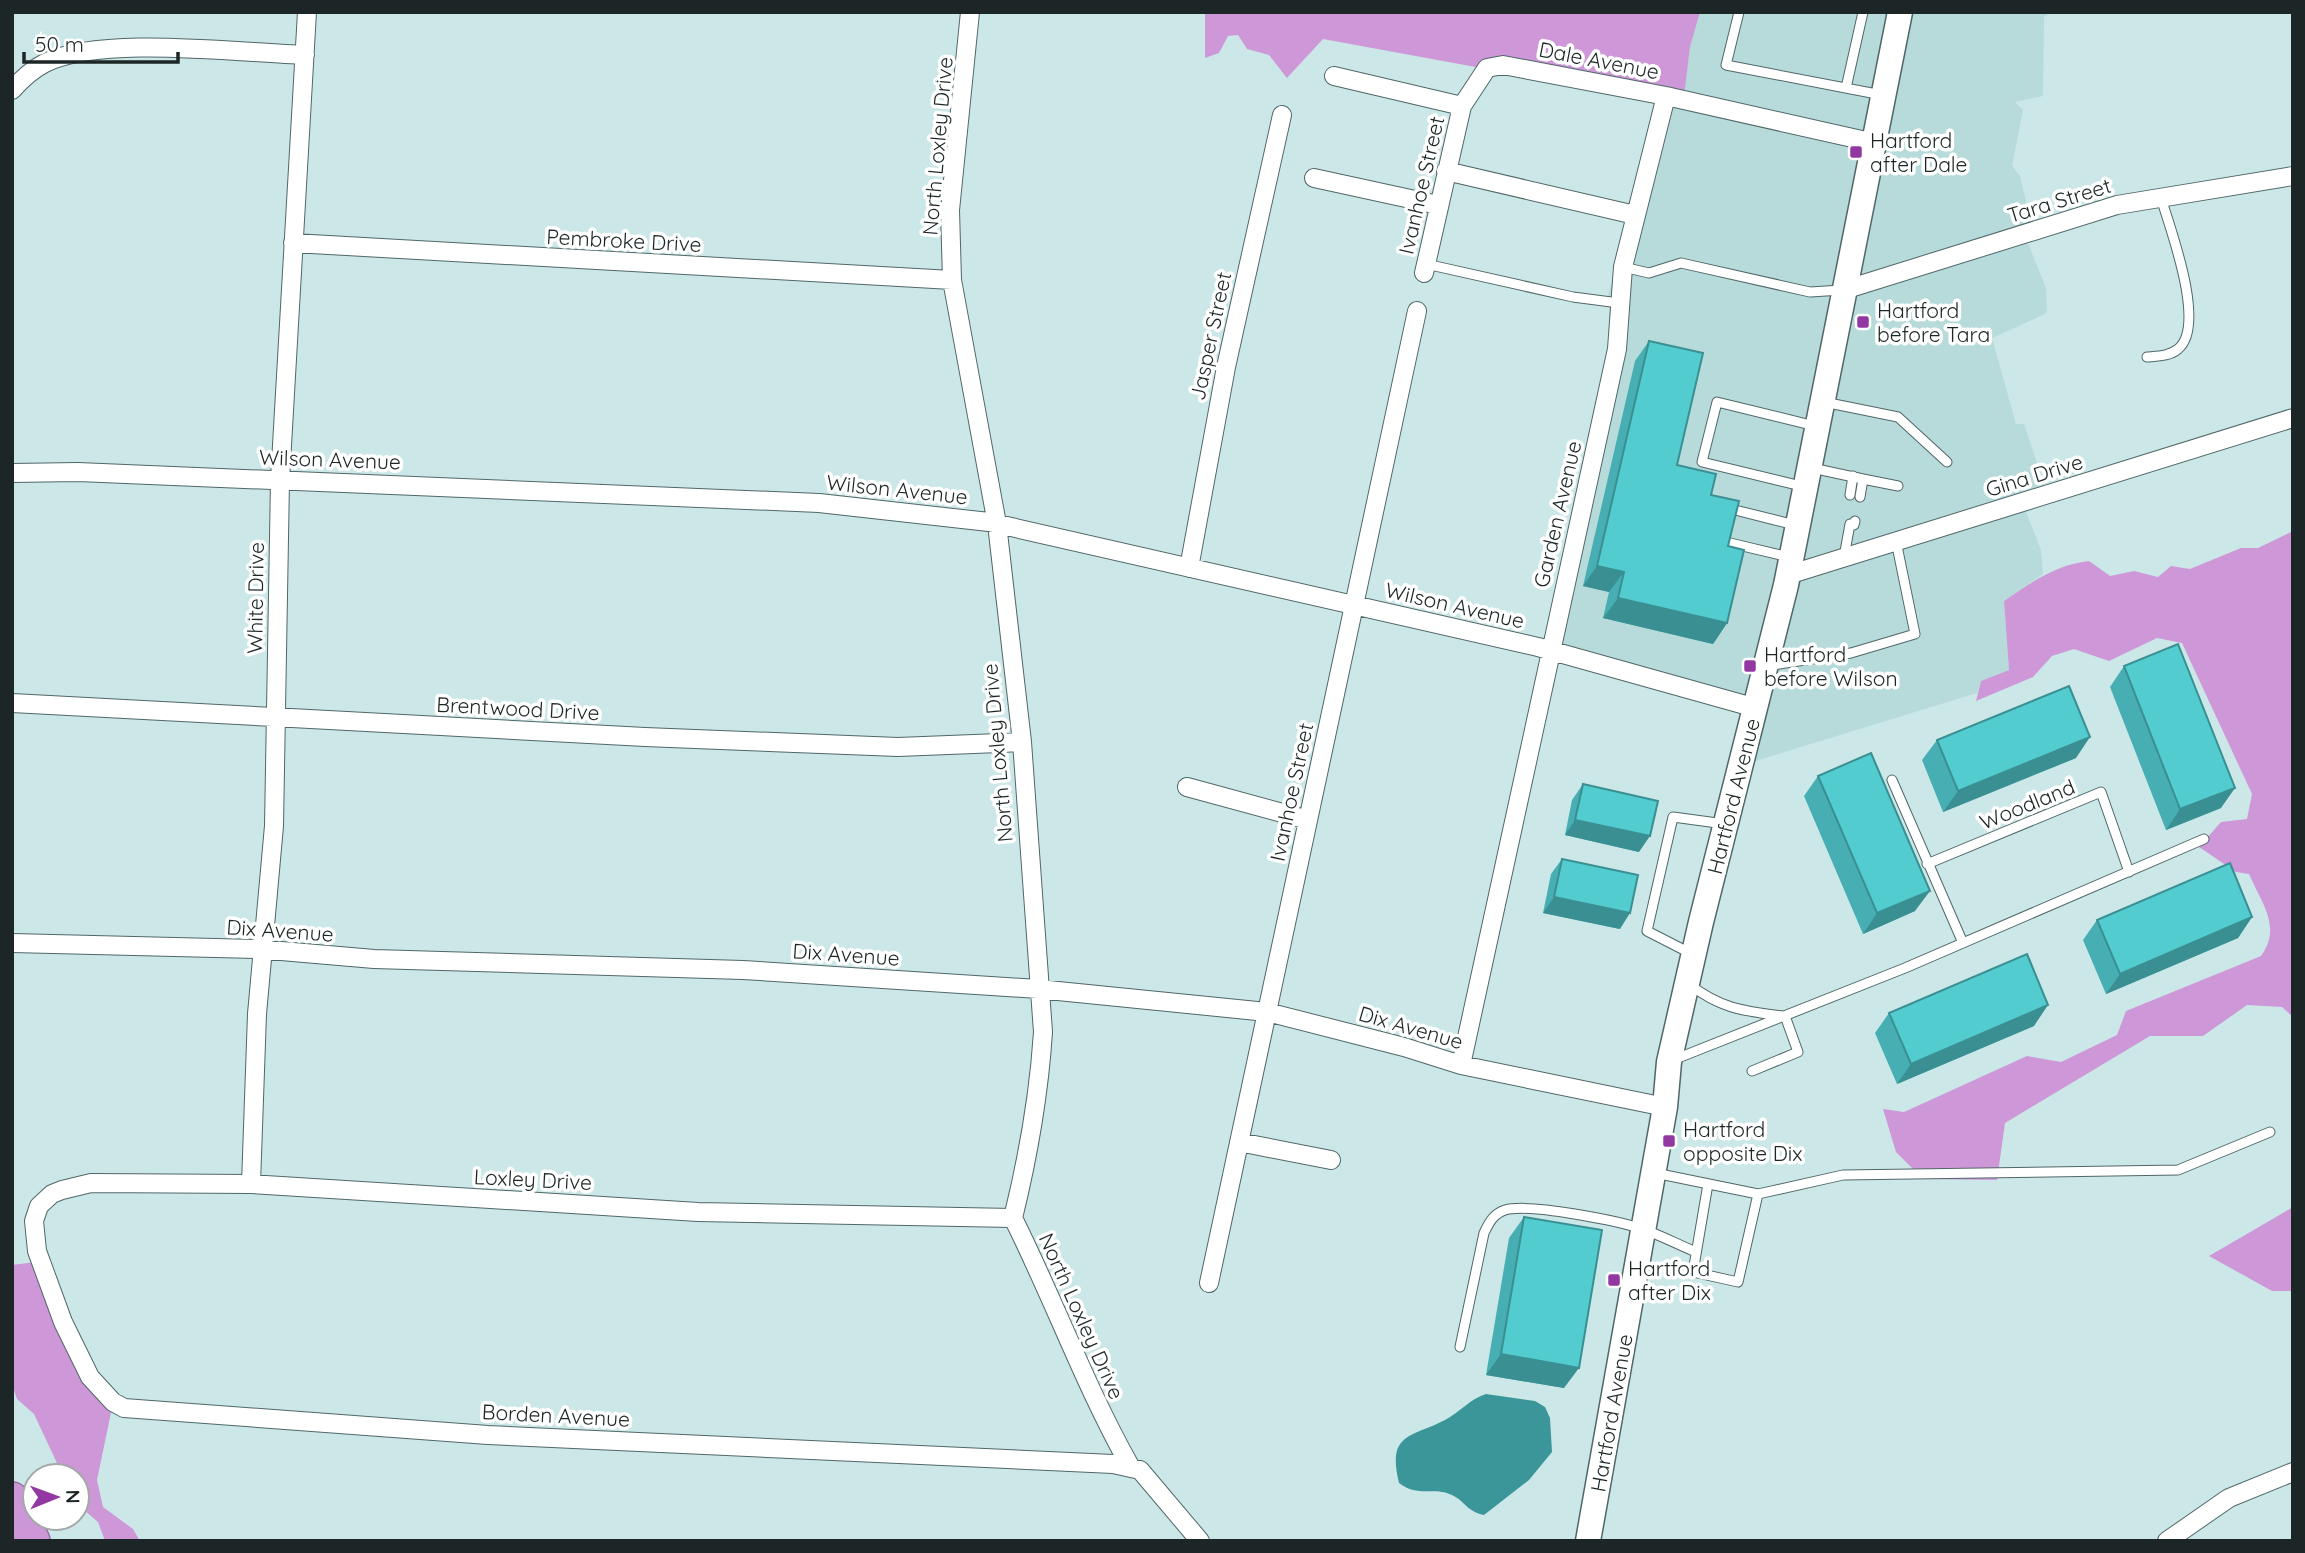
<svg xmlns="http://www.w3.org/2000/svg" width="2305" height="1553" font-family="Quicksand,sans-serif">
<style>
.built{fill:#b7dada}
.forest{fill:#ce98d8}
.water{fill:#3b9699}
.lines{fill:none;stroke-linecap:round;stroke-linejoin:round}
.service-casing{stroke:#506768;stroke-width:11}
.minor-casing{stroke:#506768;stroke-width:20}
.secondary-casing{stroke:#506768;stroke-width:27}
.motorway-casing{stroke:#8f6f99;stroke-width:36}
.service{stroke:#fff;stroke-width:9}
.minor{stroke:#fff;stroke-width:18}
.secondary{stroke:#fff;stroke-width:24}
.motorway{stroke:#cd96d7;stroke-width:33}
.wall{fill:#47afb3}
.shaded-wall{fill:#3a8f92}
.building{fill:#53ccd0;stroke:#3a8f92;stroke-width:2}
.poi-dot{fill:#9338a3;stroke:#fff;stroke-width:2.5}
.labels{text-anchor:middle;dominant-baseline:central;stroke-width:7;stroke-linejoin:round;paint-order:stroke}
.street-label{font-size:21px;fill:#1c2626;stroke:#fff}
.poi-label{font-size:21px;fill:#1c2626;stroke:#fff;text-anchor:start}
</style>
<rect width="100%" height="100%" fill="#cce7e7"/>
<path class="built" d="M 1700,12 L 2052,12 L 2044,17 L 2043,96 L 2015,102 L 2023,110 L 2012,166 L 2020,176 L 2033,230 L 2027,241 L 2046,288 L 2047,313 L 1992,338 L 2016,424 L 2024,424 L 2047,493 L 2024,507 L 2041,550 L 2043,574 L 2004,601 L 2009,670 L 1981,681 L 1977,693 L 1749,763 L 1756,714 L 1552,650 L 1612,345 L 1608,295 L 1661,104 L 1683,104 L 1690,47 Z"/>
<path class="forest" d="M 1205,12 L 1700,12 L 1690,47 L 1683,105 L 1323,39 L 1287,78 L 1269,55 L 1247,49 L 1238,35 L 1228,36 L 1219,53 L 1205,58 Z
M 2293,531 L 2293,1017 L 2282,1007 L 2247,1005 L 2203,1036 L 2150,1036 L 2005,1123 L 1997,1180 L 1923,1179 L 1896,1152 L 1883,1109 L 1904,1112 L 2027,1056 L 2061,1062 L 2117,1035 L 2126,1011 L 2261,956 C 2282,927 2262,904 2249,874 L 2236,872 L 2199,847 L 2221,822 L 2247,819 L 2252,794 L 2182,643 L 2157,638 L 2109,661 L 2074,649 L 2052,656 L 2033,677 L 1976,701 L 1981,681 L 2009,670 L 2004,601 C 2032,582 2055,565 2089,561 L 2110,576 L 2134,571 L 2158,577 L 2171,566 L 2190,569 L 2241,548 L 2258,548 Z
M 2293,1207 L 2293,1291 L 2272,1291 L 2209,1256 Z
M 43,1261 L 63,1317 L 113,1403 L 97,1480 L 103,1507 L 133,1529 L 140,1541 L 105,1541 L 98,1522 L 77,1504 L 77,1476 L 63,1476 L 34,1414 L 17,1399 L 12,1384 L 12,1265 Z"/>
<path class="water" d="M 1486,1394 L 1535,1401 L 1545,1407 L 1550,1418 L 1552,1452 L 1529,1480 L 1484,1515 C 1466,1511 1465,1501 1452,1495 C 1433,1486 1419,1498 1399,1483 C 1387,1433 1410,1438 1445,1420 C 1460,1412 1470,1399 1486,1394 Z"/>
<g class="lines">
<defs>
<path id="service" d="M 1739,12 L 1726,65 L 1882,95
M 1846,88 L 1863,12
M 1426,264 L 1573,297 L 1619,303
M 1623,267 L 1649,273 L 1681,263 L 1810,292 L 1842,290
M 2147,357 C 2158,356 2170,356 2178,349 C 2207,326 2170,228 2161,198
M 1824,402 L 1898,417 L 1947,462
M 1812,468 L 1863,479 L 1860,497
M 1863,479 L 1898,486
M 1805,487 L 1702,462 L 1717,402 L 1815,426
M 1850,495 L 1853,476
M 1727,508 L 1795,525
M 1730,543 L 1789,557
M 1844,557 L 1850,524 L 1854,525 L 1855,521
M 1767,666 L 1851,653 L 1915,634 L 1896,541
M 1892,780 L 1963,943
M 1927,864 L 2101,792 L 2129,872
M 1692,954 L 1647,931 L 1673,817 L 1725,824
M 1689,984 C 1721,1009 1744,1011 1783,1016
M 1673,1060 L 1905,968 L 2204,839
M 1752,1071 L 1798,1052 L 1785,1016
M 1655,1173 L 1758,1194 L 1843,1175 L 2178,1170 L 2270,1132
M 1708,1184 L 1693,1272 L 1738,1282 L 1758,1194
M 1460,1347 L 1484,1233 C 1489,1223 1493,1214 1505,1210 C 1529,1203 1620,1221 1645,1230 C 1662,1236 1679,1245 1696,1252"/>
<path id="minor" d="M 970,12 L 950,210 L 952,280 L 997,524 L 1022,742 L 1043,1032 C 1039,1094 1028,1157 1013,1218 C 1054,1300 1085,1386 1130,1466
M 1334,76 L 1462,106 L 1487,68 L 1503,65 L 1666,96 L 1875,143
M 12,90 C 21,80 33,69 45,63 C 102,35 239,53 305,55
M 1446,171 L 1635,215
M 1314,178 L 1438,205
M 293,243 L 952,280
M 1424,273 L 1462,106
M 1844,290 L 2117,205 L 2293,176
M 12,473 L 78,472 L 819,503 L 989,522 L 1538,647 L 1756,708
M 1189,568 L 1226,367 L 1282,115
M 1788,575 L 2293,418
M 12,703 L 645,737 L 898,747 L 1022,742
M 1187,787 L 1308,820
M 12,943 L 258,949 L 374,959 L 743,970 L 1038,989 L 1267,1012 L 1404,1047 L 1461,1065 L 1665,1107
M 1461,1065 L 1617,349 L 1623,267 L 1666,96
M 1239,1142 L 1331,1160
M 251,1184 L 257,1014 L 274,826 L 280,480 L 307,12
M 1013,1218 L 698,1212 L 251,1184 L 91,1183 L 62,1190 L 52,1194 L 39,1206 L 34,1221 L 37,1251 L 63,1322 L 90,1377 L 113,1402 L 124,1408 L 488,1435 L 1113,1464 L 1140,1470 L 1200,1541
M 1209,1283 L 1417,311
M 2167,1541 L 2229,1498 L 2293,1472"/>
<path id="secondary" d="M 1588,1541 L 1665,1107 L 1669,1062 L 1701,922 L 1786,585 L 1900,12"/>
<path id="motorway" d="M 12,1499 L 33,1541"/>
</defs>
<use href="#service" class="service-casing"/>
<use href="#minor" class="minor-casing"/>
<use href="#secondary" class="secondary-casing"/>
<use href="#motorway" class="motorway-casing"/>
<use href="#service" class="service"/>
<use href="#minor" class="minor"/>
<use href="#secondary" class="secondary"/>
<use href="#motorway" class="motorway"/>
</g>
<path class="wall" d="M 1649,341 L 1677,465 L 1711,495 L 1728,546 L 1727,623 L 1713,644 L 1603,618 L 1609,592 L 1583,586 L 1635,361 Z
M 2124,666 L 2221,808 L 2166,830 L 2110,687 Z
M 1937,740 L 2076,758 L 1943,812 L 1922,760 Z
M 1818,776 L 1915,911 L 1863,934 L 1804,796 Z
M 1583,784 L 1639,852 L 1565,835 L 1572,800 Z
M 1562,859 L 1620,929 L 1543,913 L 1551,874 Z
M 2252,917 L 2238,938 L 2106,994 L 2083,940 L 2097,920 Z
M 1889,1013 L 2034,1026 L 1897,1084 L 1875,1033 Z
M 1524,1217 L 1564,1388 L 1486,1375 L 1509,1238 Z"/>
<path class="shaded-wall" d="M 1597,566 L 1624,572 L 1609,592 L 1583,586 Z
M 1618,598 L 1727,623 L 1713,644 L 1603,618 Z
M 2090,737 L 2076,758 L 1943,812 L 1958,791 Z
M 2235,788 L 2221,808 L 2166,830 L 2180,809 Z
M 1575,820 L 1650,836 L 1639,852 L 1565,835 Z
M 1930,891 L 1915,911 L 1863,934 L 1877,913 Z
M 1554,897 L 1630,913 L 1620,929 L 1543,913 Z
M 2252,917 L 2238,938 L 2106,994 L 2120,974 Z
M 2048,1005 L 2034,1026 L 1897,1084 L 1911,1064 Z
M 1501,1354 L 1579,1368 L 1564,1388 L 1486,1375 Z"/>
<path class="building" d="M 1649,341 L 1703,353 L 1677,465 L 1716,474 L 1711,495 L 1739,501 L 1728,546 L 1744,550 L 1727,623 L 1618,598 L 1624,572 L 1597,566 Z
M 2178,644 L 2235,788 L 2180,809 L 2124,666 Z
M 2069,686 L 2090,737 L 1958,791 L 1937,740 Z
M 1871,753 L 1930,891 L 1877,913 L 1818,776 Z
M 1583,784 L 1658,801 L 1650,836 L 1575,820 Z
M 1562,859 L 1638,875 L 1630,913 L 1554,897 Z
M 2230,863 L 2252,917 L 2120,974 L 2097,920 Z
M 2027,954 L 2048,1005 L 1911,1064 L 1889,1013 Z
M 1524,1217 L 1602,1230 L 1579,1368 L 1501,1354 Z"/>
<g class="poi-dot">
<rect x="1849" y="145" width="14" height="14" rx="3.5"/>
<rect x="1856" y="315" width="14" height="14" rx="3.5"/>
<rect x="1743" y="659" width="14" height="14" rx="3.5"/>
<rect x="1662" y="1134" width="14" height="14" rx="3.5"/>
<rect x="1607" y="1273" width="14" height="14" rx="3.5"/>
</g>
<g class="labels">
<g class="street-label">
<text transform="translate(1599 60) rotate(11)">Dale Avenue</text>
<text transform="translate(937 146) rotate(-85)">North Loxley Drive</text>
<text transform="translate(1421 185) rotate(-77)">Ivanhoe Street</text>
<text transform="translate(2059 200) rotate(-17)">Tara Street</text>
<text transform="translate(624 240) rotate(3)">Pembroke Drive</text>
<text transform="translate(1210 336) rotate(-78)">Jasper Street</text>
<text transform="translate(330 459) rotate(2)">Wilson Avenue</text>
<text transform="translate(2034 475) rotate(-17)">Gina Drive</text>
<text transform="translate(897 489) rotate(6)">Wilson Avenue</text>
<text transform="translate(1557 514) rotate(-77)">Garden Avenue</text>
<text transform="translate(255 598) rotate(-89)">White Drive</text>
<text transform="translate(1455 605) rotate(13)">Wilson Avenue</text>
<text transform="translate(518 708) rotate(3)">Brentwood Drive</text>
<text transform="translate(997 753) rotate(-95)">North Loxley Drive</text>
<text transform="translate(1291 792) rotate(-78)">Ivanhoe Street</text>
<text transform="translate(1733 796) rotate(-76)">Hartford Avenue</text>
<text transform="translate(2027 804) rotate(-22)">Woodland</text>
<text transform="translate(280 930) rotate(4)">Dix Avenue</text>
<text transform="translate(846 954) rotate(4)">Dix Avenue</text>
<text transform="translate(1411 1027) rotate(16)">Dix Avenue</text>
<text transform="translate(533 1179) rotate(3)">Loxley Drive</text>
<text transform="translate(1082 1316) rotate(66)">North Loxley Drive</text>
<text transform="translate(1611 1413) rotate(-80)">Hartford Avenue</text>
<text transform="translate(556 1415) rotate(3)">Borden Avenue</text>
</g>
<g class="poi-label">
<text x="1870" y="140">Hartford<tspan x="1870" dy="24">after Dale</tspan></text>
<text x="1877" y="310">Hartford<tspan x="1877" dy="24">before Tara</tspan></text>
<text x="1764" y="654">Hartford<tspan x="1764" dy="24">before Wilson</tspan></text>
<text x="1683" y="1129">Hartford<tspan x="1683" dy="24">opposite Dix</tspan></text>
<text x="1628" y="1268">Hartford<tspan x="1628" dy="24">after Dix</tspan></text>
</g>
</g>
<rect width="2305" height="1553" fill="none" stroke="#1c2626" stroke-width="28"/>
<g transform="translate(56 1497) rotate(89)"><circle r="33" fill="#ffffff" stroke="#a4a8a8" stroke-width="2"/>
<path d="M0-5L12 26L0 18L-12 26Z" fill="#9338a3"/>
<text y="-10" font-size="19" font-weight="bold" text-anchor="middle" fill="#1c2626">N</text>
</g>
<path d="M24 52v10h154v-10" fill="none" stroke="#1c2626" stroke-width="3.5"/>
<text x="35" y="52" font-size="21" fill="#1c2626" stroke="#ffffff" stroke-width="5" paint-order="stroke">50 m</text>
</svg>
